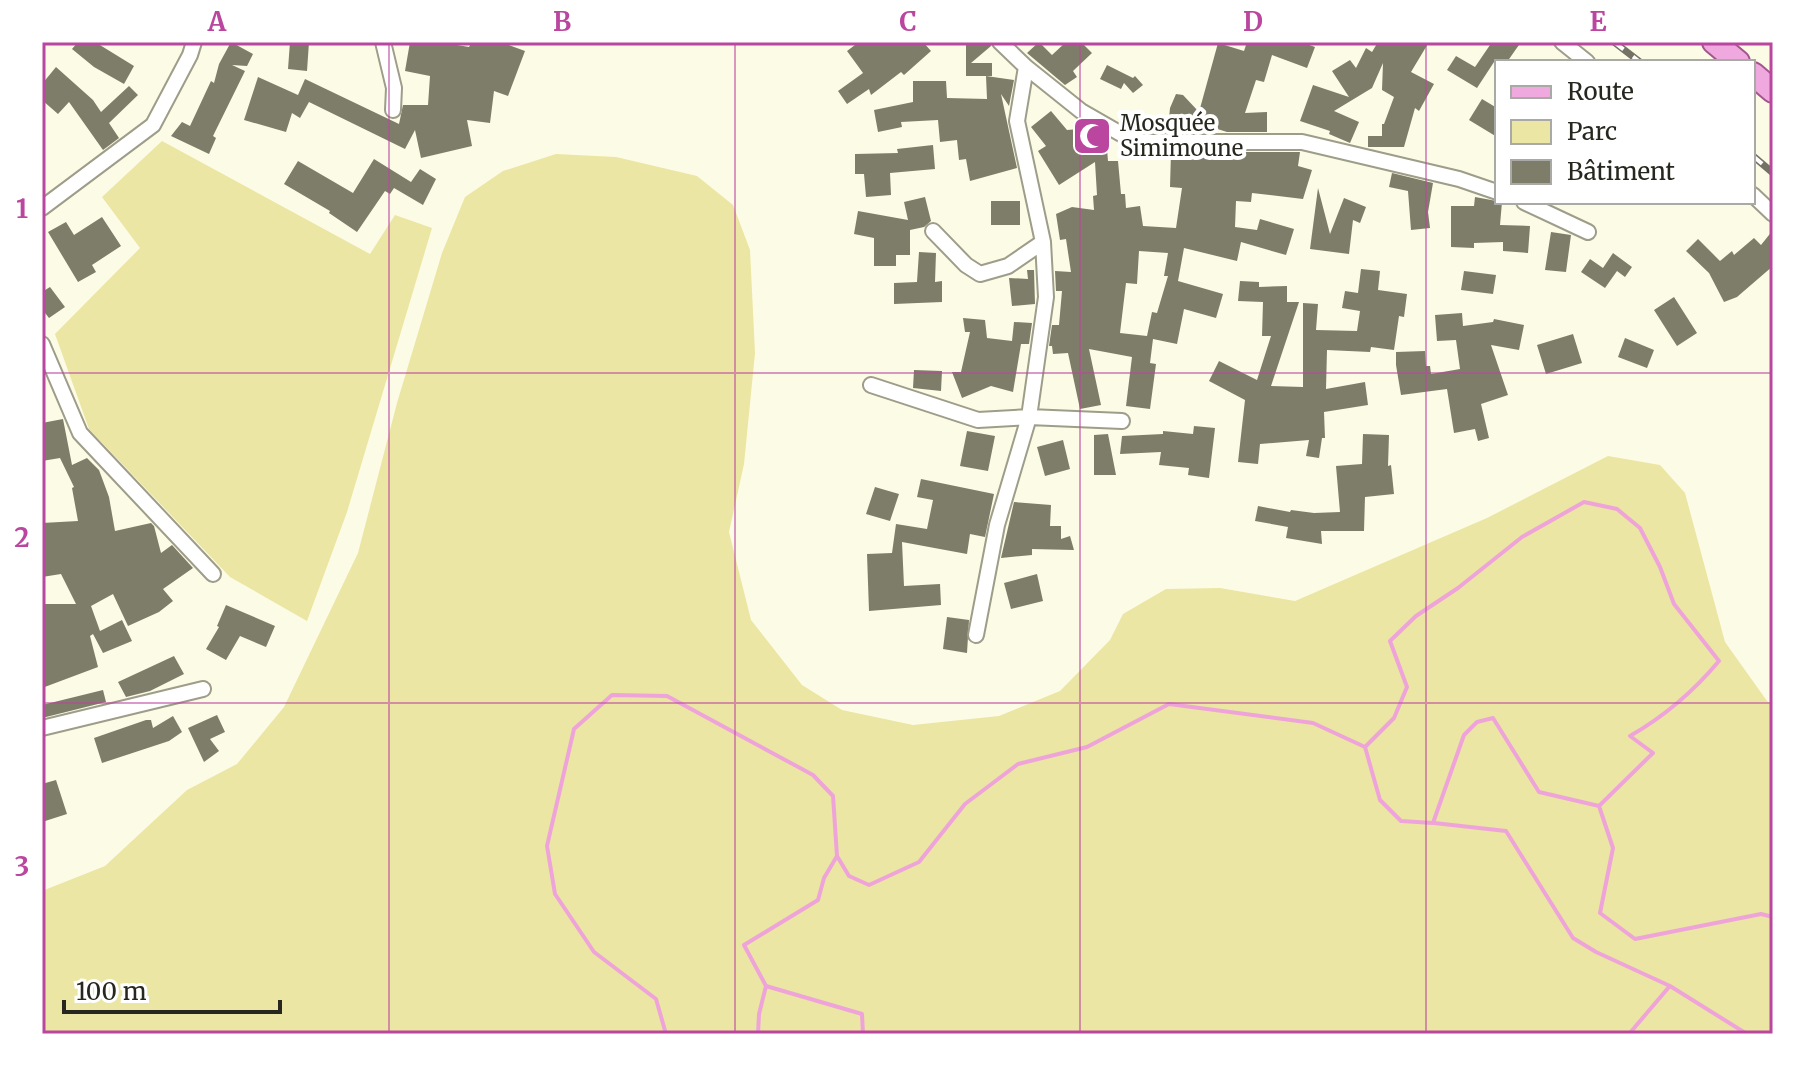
<svg xmlns="http://www.w3.org/2000/svg" width="1815" height="1076" font-family="Merriweather,serif">
<style>
.green{fill:#ebe6a3}
.lines{fill:none;stroke-linecap:round;stroke-linejoin:round}
.stream{stroke:#efa4d9;stroke-width:4}
.building{fill:#7e7d69;fill-rule:evenodd}
.street-casing{stroke:#9e9d89;stroke-width:18}
.primary-casing{stroke:#a2568d;stroke-width:26}
.street{stroke:#fff;stroke-width:14}
.primary{stroke:#efa9de;stroke-width:22}
.rail-casing{stroke:#737265;stroke-width:7}
.rail{stroke:#fff;stroke-width:4;stroke-dasharray:12;stroke-linecap:butt}
.grid{fill:none;stroke:#ba469f;stroke-width:2;stroke-opacity:0.55}
.labels{text-anchor:middle;dominant-baseline:central;stroke-width:8;stroke-linejoin:round;paint-order:stroke}
.poi-label{font-size:22px;fill:#27271f;stroke:#fff;text-anchor:start}
.neatline{fill:none;stroke:#ba469f;stroke-width:3}
.grid-label{font-size:26px;text-anchor:middle;font-weight:bold;fill:#ba469f}
</style>
<rect width="100%" height="100%" fill="#fcfbe5"/>
<path class="green" d="M 162,141 L 370,254 L 395,215 L 432,228 L 347,512 L 307,621 L 230,577 L 89,429 L 55,334 L 140,248 L 102,197 Z
M 556,154 L 616,157 L 697,176 L 733,205 L 750,250 L 755,353 L 744,464 L 729,532 L 751,620 L 802,685 L 842,710 L 913,725 L 999,716 L 1060,691 L 1110,640 L 1123,614 L 1166,589 L 1220,588 L 1295,601 L 1487,518 L 1608,456 L 1660,465 L 1685,493 L 1725,642 L 1767,701 L 1773,705 L 1773,1034 L 42,1034 L 42,891 L 105,866 L 187,790 L 237,764 L 284,707 L 358,553 L 397,403 L 442,253 L 465,197 L 503,171 Z"/>
<g class="lines">
<path class="stream" d="M 1365,747 L 1394,718 L 1407,687 L 1390,641 L 1416,616 L 1458,588 L 1522,537 L 1584,502 L 1617,509 L 1640,528 L 1660,567 L 1674,604 L 1719,661 C 1693,692 1665,716 1630,736 L 1653,753 L 1599,806
M 1434,823 L 1506,831 L 1573,938 L 1596,952 L 1670,986 L 1747,1034
M 766,986 L 862,1014 L 863,1034
M 666,1034 L 656,999 L 594,952 L 555,894 L 547,846 L 574,729 L 612,695 L 667,696 L 813,775 L 833,796 L 837,856 L 849,876 L 869,885 L 919,862 L 965,804 L 1018,764 L 1087,747 L 1169,704 L 1313,723 L 1365,747 L 1380,800 L 1401,821 L 1433,823 L 1464,735 L 1477,722 L 1493,718 L 1539,792 L 1599,806 L 1613,848 L 1600,913 L 1635,939 L 1761,914 L 1773,917
M 758,1034 L 759,1014 L 766,986 L 744,945 L 818,900 L 824,878 L 837,856
M 1629,1034 L 1669,987"/>
</g>
<path class="building" d="M 78,42 L 95,42 L 134,66 L 124,84 L 94,67 L 72,49 Z
M 231,42 L 253,54 L 247,66 L 232,65 L 245,71 L 213,136 L 216,138 L 209,154 L 171,136 L 182,122 L 190,126 L 211,81 L 214,83 L 219,64 Z
M 290,42 L 309,42 L 307,71 L 288,69 Z
M 410,42 L 439,42 L 469,47 L 472,42 L 501,42 L 525,51 L 508,96 L 494,91 L 490,123 L 467,120 L 472,146 L 421,158 L 415,130 L 405,149 L 309,102 L 300,118 L 292,113 L 286,132 L 244,120 L 258,77 L 298,95 L 305,79 L 399,124 L 403,105 L 428,105 L 430,76 L 405,71 Z
M 859,42 L 923,42 L 931,51 L 904,75 L 901,72 L 871,95 L 869,89 L 847,104 L 838,91 L 863,73 L 847,51 Z
M 966,42 L 990,42 L 991,46 L 971,63 L 992,63 L 992,76 L 966,76 Z
M 1039,42 L 1052,55 L 1066,42 L 1081,42 L 1092,53 L 1073,71 L 1077,77 L 1065,85 L 1027,53 Z
M 1247,42 L 1301,42 L 1315,47 L 1307,68 L 1272,55 L 1264,82 L 1256,80 L 1245,113 L 1267,112 L 1267,132 L 1227,132 L 1192,121 L 1191,131 L 1168,128 L 1170,108 L 1176,94 L 1183,95 L 1199,112 L 1218,43 L 1244,51 Z
M 1378,42 L 1429,42 L 1411,72 L 1434,84 L 1419,111 L 1415,108 L 1404,147 L 1368,147 L 1368,136 L 1382,136 L 1382,124 L 1384,124 L 1394,97 L 1382,90 L 1383,63 L 1372,88 L 1334,111 L 1359,122 L 1350,143 L 1329,134 L 1330,131 L 1300,121 L 1313,85 L 1349,97 L 1332,71 L 1350,60 L 1356,68 L 1366,48 L 1372,52 Z
M 1492,42 L 1521,42 L 1507,62 L 1494,62 L 1477,88 L 1447,70 L 1456,56 L 1475,67 Z
M 1107,65 L 1133,78 L 1135,76 L 1143,85 L 1133,93 L 1124,83 L 1121,89 L 1100,79 Z
M 56,67 L 93,100 L 101,112 L 129,86 L 138,95 L 109,123 L 119,138 L 103,150 L 69,102 L 58,114 L 42,100 L 42,84 Z
M 986,76 L 1014,80 L 1009,106 L 1001,94 L 1017,168 L 970,181 L 966,159 L 959,160 L 957,140 L 940,142 L 938,120 L 901,122 L 902,127 L 878,132 L 874,110 L 913,102 L 913,81 L 946,81 L 947,98 L 987,99 Z
M 1482,99 L 1497,108 L 1497,137 L 1469,120 Z
M 1051,111 L 1067,130 L 1091,128 L 1106,137 L 1108,161 L 1118,161 L 1121,194 L 1125,194 L 1126,208 L 1140,206 L 1143,226 L 1176,228 L 1182,188 L 1170,187 L 1171,152 L 1300,152 L 1298,166 L 1312,170 L 1303,199 L 1252,193 L 1251,202 L 1236,201 L 1235,227 L 1257,230 L 1260,219 L 1294,229 L 1286,255 L 1241,242 L 1237,261 L 1184,248 L 1178,281 L 1223,294 L 1216,318 L 1184,309 L 1177,344 L 1153,339 L 1150,363 L 1156,364 L 1150,409 L 1126,406 L 1132,357 L 1089,349 L 1101,405 L 1080,409 L 1068,353 L 1053,354 L 1052,346 L 1049,346 L 1052,325 L 1059,325 L 1062,291 L 1056,291 L 1055,271 L 1071,272 L 1066,239 L 1060,240 L 1056,214 L 1072,207 L 1094,210 L 1093,196 L 1097,195 L 1095,162 L 1059,185 L 1038,151 L 1046,146 L 1031,127 ZM 1139,251 L 1168,253 L 1164,276 L 1168,276 L 1157,313 L 1152,312 L 1147,336 L 1120,333 L 1126,283 L 1137,284 Z
M 933,145 L 935,169 L 890,173 L 891,195 L 866,197 L 864,174 L 855,174 L 855,154 L 898,153 L 897,149 Z
M 374,159 L 411,182 L 420,169 L 436,179 L 423,205 L 394,188 L 390,194 L 385,191 L 357,232 L 329,213 L 330,211 L 284,184 L 298,161 L 353,193 Z
M 1392,173 L 1433,183 L 1428,212 L 1430,228 L 1411,230 L 1408,191 L 1389,187 Z
M 1318,188 L 1330,234 L 1344,198 L 1366,207 L 1360,223 L 1353,220 L 1349,254 L 1310,249 Z
M 925,197 L 931,221 L 924,227 L 910,230 L 910,255 L 896,255 L 896,266 L 874,266 L 874,238 L 854,234 L 858,211 L 908,220 L 904,202 Z
M 1475,197 L 1502,202 L 1500,225 L 1530,226 L 1528,253 L 1503,251 L 1503,242 L 1474,243 L 1474,248 L 1451,247 L 1451,206 L 1474,206 Z
M 991,201 L 1020,201 L 1020,225 L 991,225 Z
M 102,217 L 121,246 L 92,265 L 96,272 L 78,282 L 48,232 L 66,222 L 74,235 Z
M 1773,230 L 1773,266 L 1737,297 L 1724,302 L 1709,273 L 1686,251 L 1698,239 L 1720,261 L 1732,251 L 1734,255 L 1754,238 L 1761,245 Z
M 1551,232 L 1571,235 L 1566,272 L 1545,270 Z
M 919,252 L 936,253 L 935,282 L 942,281 L 942,302 L 894,304 L 894,283 L 917,282 Z
M 1613,253 L 1632,267 L 1625,277 L 1617,271 L 1605,288 L 1581,272 L 1590,259 L 1603,268 Z
M 1361,269 L 1380,271 L 1378,290 L 1407,294 L 1404,317 L 1399,316 L 1394,350 L 1371,347 L 1370,352 L 1327,350 L 1326,389 L 1365,382 L 1368,405 L 1324,412 L 1325,438 L 1322,438 L 1319,458 L 1306,456 L 1309,440 L 1260,444 L 1258,464 L 1238,462 L 1245,400 L 1209,381 L 1219,361 L 1257,380 L 1271,336 L 1262,336 L 1263,302 L 1238,301 L 1240,281 L 1259,282 L 1259,287 L 1287,286 L 1287,302 L 1299,302 L 1271,386 L 1303,387 L 1303,303 L 1318,304 L 1316,330 L 1357,331 L 1360,311 L 1342,308 L 1345,291 L 1358,293 Z
M 1027,270 L 1034,270 L 1035,304 L 1012,306 L 1009,278 L 1028,279 Z
M 1464,271 L 1496,275 L 1493,294 L 1461,290 Z
M 50,287 L 65,307 L 49,318 L 42,309 L 42,292 Z
M 1674,297 L 1697,333 L 1677,346 L 1654,310 Z
M 1462,313 L 1463,326 L 1493,322 L 1494,319 L 1524,325 L 1519,350 L 1491,345 L 1508,395 L 1481,404 L 1489,438 L 1478,441 L 1475,429 L 1454,433 L 1447,389 L 1401,395 L 1396,365 L 1396,352 L 1425,351 L 1426,366 L 1430,366 L 1431,374 L 1460,369 L 1456,340 L 1437,341 L 1435,315 Z
M 963,318 L 985,320 L 987,338 L 1012,341 L 1014,322 L 1032,323 L 1029,344 L 1021,344 L 1013,392 L 991,386 L 962,398 L 952,372 L 961,372 L 970,332 L 965,332 Z
M 1573,334 L 1582,363 L 1546,374 L 1537,345 Z
M 1625,338 L 1654,350 L 1647,368 L 1618,357 Z
M 914,370 L 942,371 L 941,391 L 913,388 Z
M 63,419 L 72,465 L 87,458 L 99,470 L 109,497 L 115,531 L 151,523 L 154,526 L 161,553 L 172,545 L 193,568 L 163,589 L 173,601 L 159,612 L 128,626 L 113,594 L 91,606 L 100,631 L 122,620 L 132,641 L 103,653 L 93,634 L 90,636 L 98,667 L 42,688 L 42,604 L 76,604 L 61,574 L 42,577 L 42,523 L 78,521 L 72,488 L 74,487 L 60,458 L 42,461 L 42,423 Z
M 1194,426 L 1215,428 L 1209,478 L 1188,475 L 1189,468 L 1159,465 L 1161,452 L 1120,454 L 1122,436 L 1163,434 L 1163,431 L 1193,434 Z
M 967,431 L 995,436 L 988,471 L 960,466 Z
M 1108,434 L 1116,475 L 1094,475 L 1094,435 Z
M 1363,434 L 1389,435 L 1388,466 L 1391,465 L 1394,494 L 1365,497 L 1364,531 L 1321,531 L 1322,544 L 1286,538 L 1288,527 L 1255,521 L 1258,506 L 1290,512 L 1291,510 L 1314,513 L 1340,512 L 1336,466 L 1362,464 Z
M 1063,440 L 1070,469 L 1045,476 L 1037,447 Z
M 921,479 L 994,494 L 985,537 L 970,534 L 967,554 L 902,542 L 904,586 L 940,584 L 941,605 L 869,611 L 867,554 L 892,553 L 896,524 L 927,529 L 933,500 L 917,497 Z
M 875,487 L 899,494 L 890,521 L 866,514 Z
M 1014,502 L 1051,505 L 1050,526 L 1061,526 L 1061,539 L 1070,536 L 1074,550 L 1032,549 L 1032,555 L 1001,558 Z
M 1037,574 L 1043,601 L 1011,609 L 1004,583 Z
M 226,605 L 275,626 L 266,647 L 240,636 L 226,660 L 206,649 L 219,627 L 217,626 Z
M 947,617 L 969,620 L 967,653 L 943,649 Z
M 174,656 L 184,674 L 150,691 L 126,697 L 118,682 Z
M 103,690 L 106,702 L 42,718 L 42,705 Z
M 217,715 L 225,732 L 210,739 L 219,751 L 204,762 L 188,728 Z
M 173,716 L 182,732 L 169,741 L 102,763 L 94,738 L 146,720 L 151,720 L 153,728 Z
M 56,780 L 67,814 L 42,822 L 42,784 Z"/>
<g class="lines">
<defs>
<path id="street" d="M 383,42 L 394,88 L 393,110
M 1000,42 L 1026,67 L 1081,111 L 1135,142 L 1302,142 L 1459,179 L 1497,192
M 1562,42 L 1587,62
M 1753,195 L 1773,214
M 1524,202 L 1588,232
M 42,208 L 153,125 L 190,55 L 194,42
M 933,231 L 966,265 L 980,274 L 1008,266 L 1043,242
M 42,344 L 80,433 L 213,574
M 871,385 L 978,420 L 1029,417 L 1122,421
M 976,635 L 997,525 L 1029,417 L 1046,297 L 1043,242 L 1017,121 L 1026,67
M 42,728 L 203,689"/>
<path id="primary" d="M 1714,42 L 1738,62
M 1753,74 L 1773,91"/>
</defs>
<use href="#street" class="street-casing"/>
<use href="#primary" class="primary-casing"/>
<use href="#street" class="street"/>
<use href="#primary" class="primary"/>
<defs>
<path id="rail" d="M 1614,42 L 1640,62
M 1753,156 L 1773,173"/>
</defs>
<use href="#rail" class="rail-casing"/>
<use href="#rail" class="rail"/>
</g>
<path class="grid" d="M 389,42 L 389,1034M 735,42 L 735,1034M 1080,42 L 1080,1034M 1426,42 L 1426,1034M 42,373 L 1773,373M 42,703 L 1773,703"/>
<defs>
<symbol id="mosque-square" viewBox="-11 -11 22 22"><rect x="-9" y="-9" width="18" height="18" rx="4" fill="#ba469f" stroke="#fff"/><path d="M3.5-4.9A6 6 0 1 0 3.5 4.9A5 5 0 1 1 3.5-4.9Z" fill="#fff"/></symbol>
</defs>
<g fill-rule="evenodd">
<use href="#mosque-square" x="1070" y="114" width="44" height="44"/>
</g>
<g class="labels">
<g class="poi-label">
<text x="1120" y="123">Mosquée<tspan x="1120" dy="25">Simimoune</tspan></text>
</g>
</g>
<rect width="1815" height="1076" fill="none" stroke="#ffffff" stroke-width="88"/>
<rect x="1495" y="60" width="260" height="144" fill="#ffffff" stroke="#a9a9a5" stroke-width="2"/>
<rect x="1511" y="86" width="40" height="12" fill="#efa9de" stroke="#a9a9a5" stroke-width="2"/>
<text x="1567" y="100" font-size="24" fill="#27271f">Route</text>
<rect x="1511" y="120" width="40" height="24" fill="#ebe6a3" stroke="#a9a9a5" stroke-width="2"/>
<text x="1567" y="140" font-size="24" fill="#27271f">Parc</text>
<rect x="1511" y="160" width="40" height="24" fill="#7e7d69" stroke="#a9a9a5" stroke-width="2"/>
<text x="1567" y="180" font-size="24" fill="#27271f">Bâtiment</text>
<path d="M64 1000v12h216v-12" fill="none" stroke="#27271f" stroke-width="4"/>
<text x="76" y="1000" font-size="24" fill="#27271f" stroke="#ffffff" stroke-width="6" paint-order="stroke">100 m</text>
<rect x="44" y="44" width="1727" height="988" class="neatline"/>
<g class="grid-label">
<text x="217" y="31">A</text>
<text x="562" y="31">B</text>
<text x="908" y="31">C</text>
<text x="1253" y="31">D</text>
<text x="1598" y="31">E</text>
<text x="22" y="218">1</text>
<text x="22" y="547">2</text>
<text x="22" y="876">3</text>
</g>
</svg>
